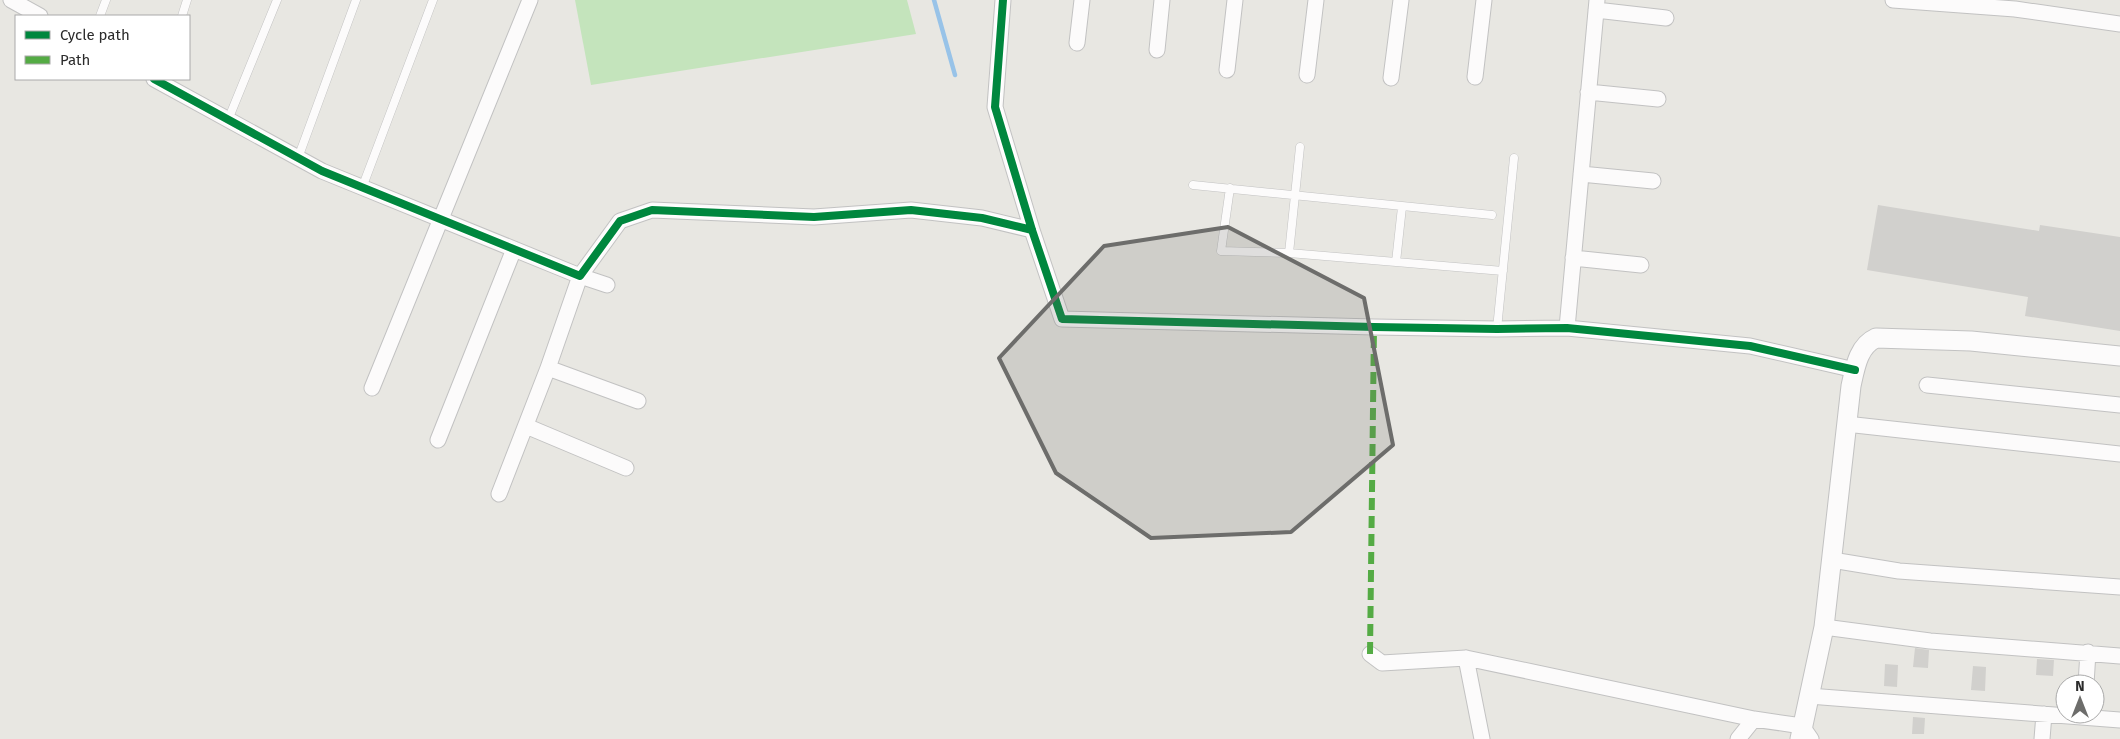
<svg xmlns="http://www.w3.org/2000/svg" width="2120" height="739" font-family="'Fira Sans',sans-serif">
<style>
.green{fill:#c4e4bc}
.lines{fill:none;stroke-linecap:round;stroke-linejoin:round}
.stream{stroke:#98c3e8;stroke-width:4.5}
.building{fill:#d1d0cd}
.service-casing{stroke:#c2c2c2;stroke-width:9}
.minor-casing{stroke:#c2c2c2;stroke-width:17}
.tertiary-casing{stroke:#c2c2c2;stroke-width:21}
.service{stroke:#fcfbfb;stroke-width:8}
.minor{stroke:#fcfbfb;stroke-width:15}
.tertiary{stroke:#fcfbfb;stroke-width:19}
.quiet{stroke:#54ab44;stroke-width:6;stroke-dasharray:12 6;stroke-linecap:butt}
.cycleway-casing{stroke:#fff;stroke-width:11}
.cycleway{stroke:#00873e;stroke-width:8}
.marked{fill:#6d6d6b;fill-opacity:0.2;stroke:#6d6d6b;stroke-width:4;stroke-linejoin:round}
</style>
<rect width="100%" height="100%" fill="#e8e7e2"/>
<path class="green" d="M 575,0 L 907,0 L 916,34 L 591,85 Z"/>
<g class="lines">
<path class="stream" d="M 934,0 L 955,75"/>
</g>
<path class="building" d="M 1878,205 L 2039,231 L 2040,225 L 2120,237 L 2120,331 L 2025,316 L 2028,297 L 1867,270 Z
M 1915,648 L 1929,650 L 1928,668 L 1913,667 Z
M 2037,659 L 2054,660 L 2053,676 L 2036,675 Z
M 1885,664 L 1898,665 L 1897,687 L 1884,686 Z
M 1973,666 L 1986,667 L 1985,691 L 1971,690 Z
M 1913,717 L 1925,718 L 1924,734 L 1912,734 Z"/>
<g class="lines">
<defs>
<path id="service" d="M 100,16 L 106,0
M 182,16 L 187,0
M 228,120 L 277,0
M 1300,147 L 1289,253 L 1503,271
M 298,158 L 356,0
M 1193,185 L 1492,215
M 362,188 L 433,0
M 1230,188 L 1221,251 L 1289,253
M 1396,262 L 1402,207
M 1497,329 L 1514,158"/>
<path id="minor" d="M 11,0 L 40,16
M 1003,0 L 995,107 L 1032,230 L 1062,319 L 1374,327 L 1497,329 L 1567,328 L 1750,346 L 1855,370
M 1893,0 L 2015,9 L 2120,24
M 1596,10 L 1666,18
M 1077,43 L 1082,0
M 1157,50 L 1162,0
M 1227,70 L 1235,0
M 1307,75 L 1316,0
M 1475,77 L 1484,0
M 1391,78 L 1401,0
M 154,79 L 322,171 L 580,276 L 620,221 L 652,210 L 814,217 L 911,210 L 982,218 L 1032,230
M 1588,92 L 1658,99
M 1581,174 L 1653,181
M 1573,258 L 1641,265
M 1567,328 L 1597,0
M 548,368 L 638,401
M 1927,385 L 2120,405
M 372,388 L 530,0
M 1846,424 L 2120,454
M 526,426 L 626,468
M 438,440 L 514,249
M 499,494 L 548,368 L 580,276 L 607,285
M 1832,560 L 1899,571 L 2120,587
M 1824,627 L 1930,641 L 2120,656
M 1370,654 L 1382,663 L 1466,658 L 1754,719 L 1802,726 L 1811,739
M 1466,658 L 1482,739
M 2086,684 L 2088,652
M 1809,696 L 2120,720
M 1738,739 L 1754,719
M 2042,739 L 2044,714"/>
<path id="tertiary" d="M 1800,739 L 1824,627 L 1851,386 C 1855,368 1858,346 1876,338 L 1971,341 L 2120,356"/>
</defs>
<use href="#service" class="service-casing"/>
<use href="#minor" class="minor-casing"/>
<use href="#tertiary" class="tertiary-casing"/>
<use href="#service" class="service"/>
<use href="#minor" class="minor"/>
<use href="#tertiary" class="tertiary"/>
<path class="quiet" d="M 1370,654 L 1374,327"/>
<defs>
<path id="cycleway" d="M 1003,0 L 995,107 L 1032,230 L 1062,319 L 1374,327 L 1497,329 L 1567,328 L 1750,346 L 1855,370
M 154,79 L 322,171 L 580,276 L 620,221 L 652,210 L 814,217 L 911,210 L 982,218 L 1032,230"/>
</defs>
<use href="#cycleway" class="cycleway-casing"/>
<use href="#cycleway" class="cycleway"/>
</g>
<path class="marked" d="M 1228,227 L 1364,298 L 1393,445 L 1291,532 L 1151,538 L 1056,473 L 999,358 L 1104,246 Z"/>
<rect x="15" y="15" width="175" height="65" fill="#ffffff" stroke="#aaaaaa"/>
<rect x="25" y="31" width="25" height="8" fill="#00873e" stroke="#aaaaaa"/>
<text x="60" y="40" font-size="15" fill="#2b2b2b">Cycle path</text>
<rect x="25" y="56" width="25" height="8" fill="#54ab44" stroke="#aaaaaa"/>
<text x="60" y="65" font-size="15" fill="#2b2b2b">Path</text>
<g transform="translate(2080 699)"><circle r="24" fill="#ffffff" stroke="#aaaaaa"/>
<path d="M0-4L9 19L0 12L-9 19Z" fill="#6d6d6b"/>
<text y="-8" font-size="14" font-weight="bold" text-anchor="middle" fill="#2b2b2b">N</text>
</g>
</svg>
